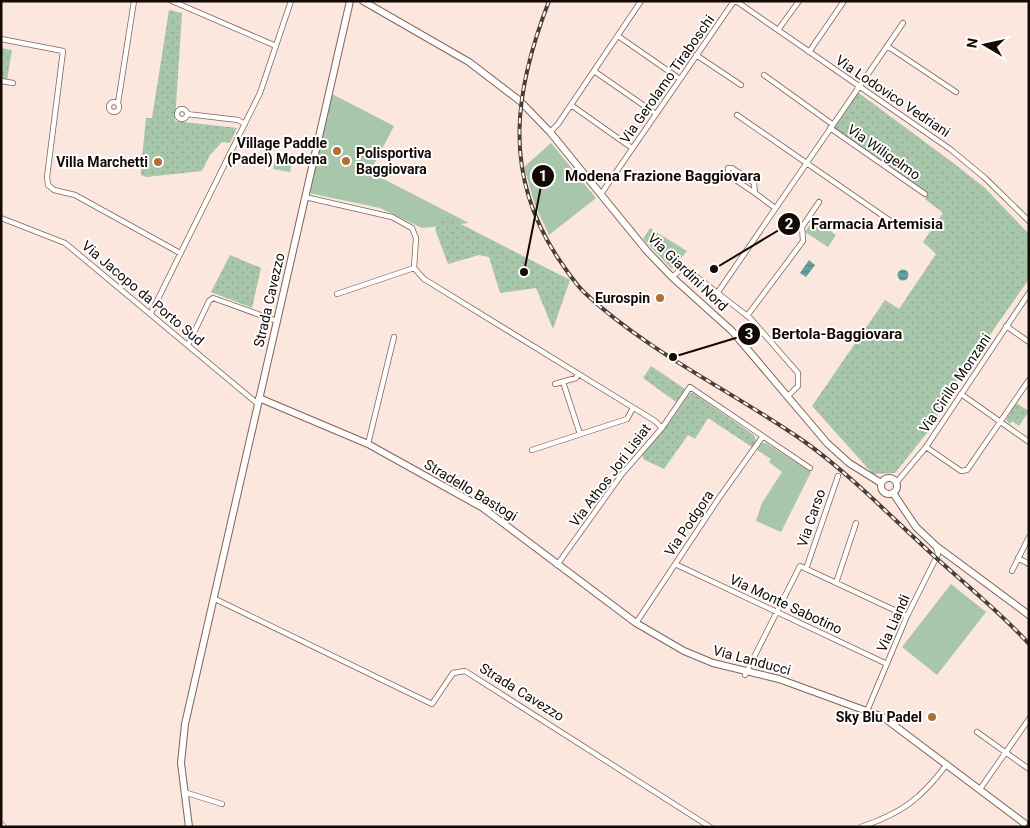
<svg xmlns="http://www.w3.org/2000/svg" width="1030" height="828" font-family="Roboto,sans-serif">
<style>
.grass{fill:#a7c6aa}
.park{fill:url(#park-dots)}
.water{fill:url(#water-rules)}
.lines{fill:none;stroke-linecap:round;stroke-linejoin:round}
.street-casing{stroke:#806457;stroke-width:6}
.secondary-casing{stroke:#806457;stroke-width:8}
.highway-casing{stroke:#806457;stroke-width:9}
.street{stroke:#fff;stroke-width:4.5}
.secondary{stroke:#fff;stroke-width:6}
.highway{stroke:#fff;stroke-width:8}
.rail-casing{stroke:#4b3e39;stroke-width:4}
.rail{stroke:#fff;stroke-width:2;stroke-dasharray:5.5;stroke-linecap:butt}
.poi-dot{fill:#ae7035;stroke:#fff;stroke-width:2}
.labels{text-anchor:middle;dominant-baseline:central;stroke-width:4;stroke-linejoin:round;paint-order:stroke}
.street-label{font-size:14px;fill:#130905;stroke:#fff}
.poi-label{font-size:14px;font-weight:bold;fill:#130905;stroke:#fff;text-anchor:end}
.leader{fill:none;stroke:#130905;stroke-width:2}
.callout-dot{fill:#130905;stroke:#fff;stroke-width:2}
.mark-label{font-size:15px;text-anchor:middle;font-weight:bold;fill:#fff}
.callout-label{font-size:15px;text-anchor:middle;font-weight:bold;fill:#130905;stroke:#fff;stroke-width:4;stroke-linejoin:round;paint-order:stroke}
</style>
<defs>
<pattern id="park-dots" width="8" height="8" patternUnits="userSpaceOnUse" patternTransform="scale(1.25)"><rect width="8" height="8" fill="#a7c6aa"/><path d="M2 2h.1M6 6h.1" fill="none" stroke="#8fa991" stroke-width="1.8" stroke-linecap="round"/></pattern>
<pattern id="water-rules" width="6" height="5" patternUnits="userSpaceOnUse" patternTransform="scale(1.25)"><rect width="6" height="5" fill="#67a0a0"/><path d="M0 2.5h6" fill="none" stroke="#548180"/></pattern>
</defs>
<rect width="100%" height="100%" fill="#fbe7de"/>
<path class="grass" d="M 332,94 L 394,126 L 370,172 L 469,223 L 422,228 L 380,208 L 309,193 Z
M 551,143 L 596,198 L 549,235 L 535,205 L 524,167 Z
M 276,157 L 292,161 L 290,172 L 273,169 Z
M 814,219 L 836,235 L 828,247 L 805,232 Z
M 650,228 L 687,251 L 672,269 L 643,239 Z
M 761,443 L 766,443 L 811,472 L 781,532 L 756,521 L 762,503 L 782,472 L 769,462 L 771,459 L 757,450 Z
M 951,584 L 986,612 L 937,675 L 902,647 Z"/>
<path class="park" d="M 169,10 L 182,13 L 175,121 L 237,128 L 230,143 L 222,142 L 210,155 L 202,171 L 146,177 L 141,175 L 141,169 L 146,118 L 152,118 Z
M 1,48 L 12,50 L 7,80 L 1,79 Z
M 856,91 L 952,162 L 985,188 L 1029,234 L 1029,279 L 957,382 L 927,433 L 895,473 L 873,474 L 812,406 L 885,300 L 899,309 L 936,254 L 923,242 L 943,213 L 925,199 L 928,195 L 829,128 Z
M 445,216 L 570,280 L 553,329 L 536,288 L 500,293 L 489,257 L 479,255 L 448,264 L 435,229 Z
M 230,255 L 261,268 L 252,308 L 211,292 Z
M 651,366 L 685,389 L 676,402 L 643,378 Z
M 690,393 L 693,393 L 754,435 L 756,441 L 752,447 L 708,418 L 695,439 L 688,435 L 664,469 L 643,459 L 642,454 L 667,426 Z
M 1016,403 L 1029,411 L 1019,426 L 1012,421 L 1010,424 L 1006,420 Z"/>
<path class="water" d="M 809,260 L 815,265 L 806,277 L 800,273 Z
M897.5 275a5.5 5.5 0 1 1 11 0a5.5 5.5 0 1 1-11 0Z"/>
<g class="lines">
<defs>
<path id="street" d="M 172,1 L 276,46
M 736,1 L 950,149 L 985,178 L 1029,221
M 778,30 L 799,1
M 618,36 L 680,79
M 1,39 L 63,51 L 47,177 L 48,185 L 54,190 L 75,195 L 180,253
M 887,46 L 956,92
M 809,52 L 844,1
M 696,55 L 741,85
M 594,71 L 656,114
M 764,75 L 832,124
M 1,81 L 13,83
M109 107a5 5 0 1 1 10 0a5 5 0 1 1-10 0Z
M 118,103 L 134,1
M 571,105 L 632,148
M177 114a5 5 0 1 1 10 0a5 5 0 1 1-10 0Z
M 187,114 L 238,120 L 245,124
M 737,115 L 889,220
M 830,128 L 925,194
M 550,132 L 558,124 L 641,1
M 755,193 L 728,175 L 728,168 L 732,168 L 754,183 L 755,193 L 775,208
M 601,194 L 734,1
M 305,197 L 392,217 L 412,228 L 416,238 L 414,268 L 424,279 L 655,421 L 662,428 L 622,474 L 557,565
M 1,218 L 65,243 L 258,404
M 672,277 L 684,267 L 750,318 L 798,373 L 798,386 L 788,396
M 718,292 L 903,23
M 337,294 L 414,268
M 151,313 L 260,93 L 291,1
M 747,316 L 803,241 L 802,227 L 819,202
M 1006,326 L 1029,342
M 188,345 L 209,301 L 213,298 L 277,321
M 563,382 L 580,434
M 555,384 L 576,378 L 578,374
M 961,394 L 1029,442
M 662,428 L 690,387 L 810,468
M 368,444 L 394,337
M 926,447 L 961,471 L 967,470 L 1029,380
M 532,450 L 627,419 L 633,408
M 896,483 L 926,447 L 1029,293
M 1018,558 L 1029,564
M 675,564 L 887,664
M 806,569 L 838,476
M 1012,571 L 1029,537
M 836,583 L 856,523
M 213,598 L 432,704 L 453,673 L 465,671 L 710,827
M 636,623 L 719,498 L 763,436
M 745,675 L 800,566 L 907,616
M 867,711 L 907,616 L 938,554 L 936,547
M 977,732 L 1029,769
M 980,789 L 1029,719
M 184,792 L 222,804
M 861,827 C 902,813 921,799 947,764"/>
<path id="secondary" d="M 363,1 L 469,62 L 520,101 L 550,132 L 647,251 L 672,277 L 732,331 L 827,443 L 849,463 L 881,483
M 259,398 L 368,444 L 483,508 L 636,623 L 684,651 L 713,663 L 779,679 L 883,717 L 1024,823
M881 486a8 8 0 1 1 16 0a8 8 0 1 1-16 0Z
M 893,493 L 916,527 L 936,546 L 1029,615
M 189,827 L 181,763 L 185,724 L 350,1"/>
<path id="highway" d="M 1,826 L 2,827"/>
</defs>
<use href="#street" class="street-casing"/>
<use href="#secondary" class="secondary-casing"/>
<use href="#highway" class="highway-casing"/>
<use href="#street" class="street"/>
<use href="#secondary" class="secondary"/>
<use href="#highway" class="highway"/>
<defs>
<path id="rail" d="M 549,1 C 515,89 502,171 556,255 C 565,268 574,283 586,294 C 648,352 735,393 805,442 C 852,476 892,518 934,556 C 966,585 1000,612 1029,644"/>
</defs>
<use href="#rail" class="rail-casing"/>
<use href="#rail" class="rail"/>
</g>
<g class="poi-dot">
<circle cx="337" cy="151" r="5"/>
<circle cx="346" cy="161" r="5"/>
<circle cx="158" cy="162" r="5"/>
<circle cx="660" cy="298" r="5"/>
<circle cx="932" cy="717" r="5"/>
</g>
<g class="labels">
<g class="street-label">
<text transform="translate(667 79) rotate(-55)">Via Gerolamo Tiraboschi</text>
<text transform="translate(893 96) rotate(34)">Via Lodovico Vedriani</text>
<text transform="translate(884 152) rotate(35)">Via Wiligelmo</text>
<text transform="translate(688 272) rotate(44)">Via Giardini Nord</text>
<text transform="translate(143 293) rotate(40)">Via Jacopo da Porto Sud</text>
<text transform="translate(269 300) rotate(-77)">Strada Cavezzo</text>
<text transform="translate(955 383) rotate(-56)">Via Cirillo Monzani</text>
<text transform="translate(610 475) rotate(-53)">Via Athos Jori Lisiat</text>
<text transform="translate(471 490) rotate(31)">Stradello Bastogi</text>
<text transform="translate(811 518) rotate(-71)">Via Carso</text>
<text transform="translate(689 523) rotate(-56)">Via Podgora</text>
<text transform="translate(786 604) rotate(25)">Via Monte Sabotino</text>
<text transform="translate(893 623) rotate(-66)">Via Liandi</text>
<text transform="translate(752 660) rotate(15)">Via Landucci</text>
<text transform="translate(522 692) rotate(32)">Strada Cavezzo</text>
</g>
<g class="poi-label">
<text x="327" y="143">Village Paddle<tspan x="327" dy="16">(Padel) Modena</tspan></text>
<text x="356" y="153" text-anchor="start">Polisportiva<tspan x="356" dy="16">Baggiovara</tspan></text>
<text x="148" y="162">Villa Marchetti</text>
<text x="650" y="298">Eurospin</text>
<text x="922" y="717">Sky Blu Padel</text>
</g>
</g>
<path class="leader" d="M524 272L543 176M714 269L789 224M673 357L749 334"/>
<g class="callout-dot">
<circle cx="524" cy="272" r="5"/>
<circle cx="714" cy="269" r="5"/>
<circle cx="673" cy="357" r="5"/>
<circle cx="543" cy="176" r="12"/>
<circle cx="789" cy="224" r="12"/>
<circle cx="749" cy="334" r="12"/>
</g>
<g class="mark-label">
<text x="543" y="181">1</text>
<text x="789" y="229">2</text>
<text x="749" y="339">3</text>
</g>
<g class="callout-label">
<text x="663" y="181">Modena Frazione Baggiovara</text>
<text x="877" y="229">Farmacia Artemisia</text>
<text x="837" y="339">Bertola-Baggiovara</text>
</g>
<rect width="1030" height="828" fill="none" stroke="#130905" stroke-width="5"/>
<g transform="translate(985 45) rotate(279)" stroke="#ffffff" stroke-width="4" paint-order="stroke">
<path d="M0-4L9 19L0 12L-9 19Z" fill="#130905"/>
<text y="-8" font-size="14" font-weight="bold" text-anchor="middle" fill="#130905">N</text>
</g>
</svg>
